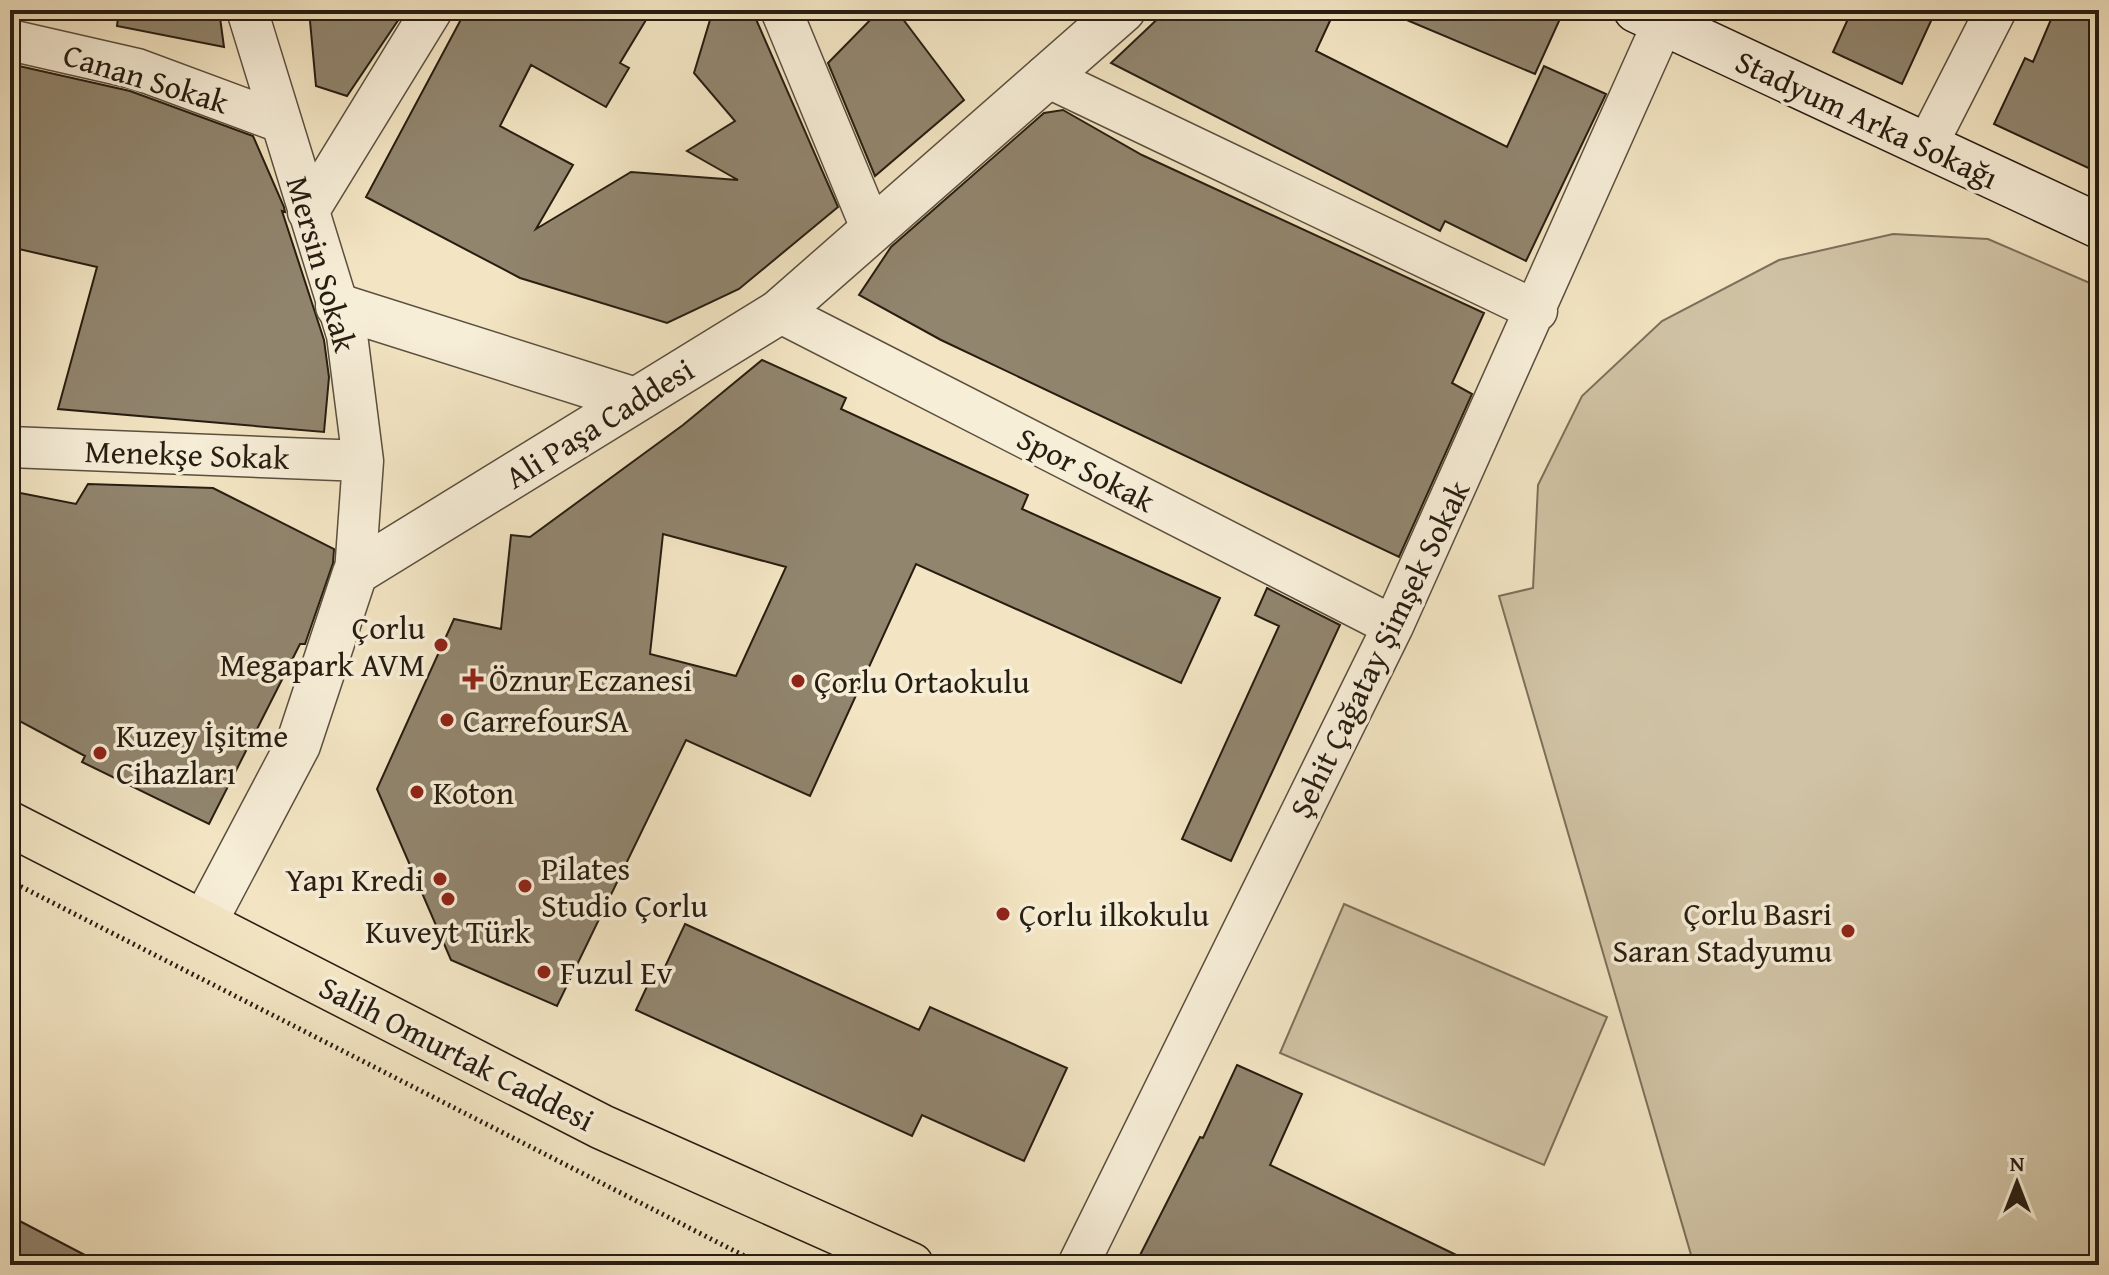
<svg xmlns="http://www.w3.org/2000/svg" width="2109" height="1275" font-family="'Gentium Book Plus',serif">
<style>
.green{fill:#d0c3a5;stroke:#7c705b;stroke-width:2}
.building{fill:#91856e;stroke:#271d11;stroke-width:2;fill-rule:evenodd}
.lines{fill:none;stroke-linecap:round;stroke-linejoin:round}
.minor-casing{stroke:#5a4f3e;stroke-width:43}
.tertiary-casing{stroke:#5a4f3e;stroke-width:47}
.secondary-casing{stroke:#271d11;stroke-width:47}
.primary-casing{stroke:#271d11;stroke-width:47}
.path{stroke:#271d11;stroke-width:5;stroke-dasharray:2 4;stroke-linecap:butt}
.minor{stroke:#f7eed8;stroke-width:40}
.tertiary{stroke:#f7eed8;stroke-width:44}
.secondary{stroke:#f7eed8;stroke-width:44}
.primary{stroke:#f3e5c3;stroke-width:44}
.poi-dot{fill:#8f2418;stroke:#f7eed8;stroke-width:3}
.labels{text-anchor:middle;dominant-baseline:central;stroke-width:7;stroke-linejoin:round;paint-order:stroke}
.street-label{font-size:32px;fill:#271d11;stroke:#f7eed8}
.poi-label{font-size:32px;fill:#271d11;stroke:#f7eed8;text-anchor:start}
</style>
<rect width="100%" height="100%" fill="#f3e5c3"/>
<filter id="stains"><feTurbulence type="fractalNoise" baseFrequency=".0025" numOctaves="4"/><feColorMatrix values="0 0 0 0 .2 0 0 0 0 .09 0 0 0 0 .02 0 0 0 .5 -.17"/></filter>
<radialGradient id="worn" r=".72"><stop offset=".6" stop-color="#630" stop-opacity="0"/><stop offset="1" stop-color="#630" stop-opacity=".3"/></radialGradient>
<path class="green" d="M 1893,234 L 1988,239 L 2099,287 L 2099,1265 L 1694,1265 L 1499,596 L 1533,588 L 1538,485 L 1582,396 L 1662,321 L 1779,260 Z
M 1344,904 L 1607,1017 L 1544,1165 L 1280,1053 Z"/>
<path class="building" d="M 119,10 L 219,10 L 224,47 L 117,26 Z
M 309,10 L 405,10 L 347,96 L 316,86 Z
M 466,10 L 652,10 L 620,63 L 629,68 L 606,107 L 531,65 L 500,126 L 573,165 L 536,229 L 631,172 L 738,180 L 687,151 L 735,121 L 694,73 L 713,10 L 752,10 L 838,207 L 739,289 L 667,323 L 520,278 L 366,197 Z
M 880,10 L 896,10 L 964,100 L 875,176 L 828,63 Z
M 1167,10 L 1335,10 L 1316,51 L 1507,147 L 1544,66 L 1606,94 L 1526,261 L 1445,221 L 1440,231 L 1111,63 Z
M 1383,10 L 1564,10 L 1535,74 Z
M 1852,10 L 1936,10 L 1902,84 L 1833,52 Z
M 2055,10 L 2099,10 L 2099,173 L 1994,124 L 2025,58 L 2033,62 Z
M 10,64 L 130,91 L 253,136 L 284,207 L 285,212 L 282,211 L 324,340 L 329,377 L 324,432 L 58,409 L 97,267 L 10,247 Z
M 1063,110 L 1142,155 L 1484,313 L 1452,383 L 1472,394 L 1399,557 L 941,340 L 859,295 L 891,247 L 1044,113 Z
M 762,360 L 846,398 L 841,409 L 1028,495 L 1022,509 L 1220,598 L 1181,683 L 916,564 L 810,796 L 686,740 L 557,1006 L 451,960 L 377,789 L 454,619 L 501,629 L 511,535 L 530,537 L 683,425 ZM 663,534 L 786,567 L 736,676 L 650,654 Z
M 88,484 L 213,488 L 334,549 L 333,563 L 305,644 L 300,644 L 209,824 L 82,762 L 85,756 L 10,716 L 10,491 L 76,504 Z
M 1267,588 L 1340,625 L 1231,861 L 1182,839 L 1279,626 L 1255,615 Z
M 685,924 L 919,1030 L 930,1007 L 1067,1068 L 1024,1161 L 922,1115 L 912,1136 L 636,1010 L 650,980 L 657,984 Z
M 1237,1065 L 1302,1094 L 1270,1165 L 1477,1265 L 1135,1265 L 1200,1137 L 1203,1138 Z
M 10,1216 L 104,1265 L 10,1265 Z"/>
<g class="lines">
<defs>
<path id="minor" d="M 247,10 L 347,335 L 363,461 L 355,573
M 781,10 L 872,230
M 10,40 L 137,69 L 280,122
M 1045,76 L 1537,311
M 1926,147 L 1996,10
M 308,212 L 432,10
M 779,312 L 1393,626
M 10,447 L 363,461
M 1078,1265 L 1393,626 L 1662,25"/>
<path id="tertiary" d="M 338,306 L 635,400
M 204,923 L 298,745 L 355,573 L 779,312 L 1123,10"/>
<path id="secondary" d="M 1636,10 L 2099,226"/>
<path id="primary" d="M 10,824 L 602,1127 L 911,1265"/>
</defs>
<use href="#minor" class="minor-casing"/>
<use href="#tertiary" class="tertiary-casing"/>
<use href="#secondary" class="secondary-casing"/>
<use href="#primary" class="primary-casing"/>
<path class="path" d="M 10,881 L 762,1265"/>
<use href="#minor" class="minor"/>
<use href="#tertiary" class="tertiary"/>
<use href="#secondary" class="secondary"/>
<use href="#primary" class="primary"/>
</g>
<g class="poi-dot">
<circle cx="441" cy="645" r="8"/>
<path d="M469 667h8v8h8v8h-8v8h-8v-8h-8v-8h8z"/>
<circle cx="798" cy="681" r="8"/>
<circle cx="447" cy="720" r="8"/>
<circle cx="100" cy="753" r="8"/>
<circle cx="417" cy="792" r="8"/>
<circle cx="440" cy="879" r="8"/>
<circle cx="525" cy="886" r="8"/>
<circle cx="448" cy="899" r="8"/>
<circle cx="1003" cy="914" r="8"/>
<circle cx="1848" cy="931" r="8"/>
<circle cx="544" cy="972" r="8"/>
</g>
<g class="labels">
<g class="street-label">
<text transform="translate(146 78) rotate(17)">Canan Sokak</text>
<text transform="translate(1867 119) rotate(25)">Stadyum Arka Sokağı</text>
<text transform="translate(322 264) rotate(74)">Mersin Sokak</text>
<text transform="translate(599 423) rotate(-32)">Ali Paşa Caddesi</text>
<text transform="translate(187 454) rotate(2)">Menekşe Sokak</text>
<text transform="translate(1086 469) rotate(27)">Spor Sokak</text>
<text transform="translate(1379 649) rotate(-64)">Şehit Çağatay Şimşek Sokak</text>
<text transform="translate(457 1053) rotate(27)">Salih Omurtak Caddesi</text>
</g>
<g class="poi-label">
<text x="425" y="627" text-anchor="end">Çorlu<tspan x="425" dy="37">Megapark AVM</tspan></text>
<text x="489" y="679">Öznur Eczanesi</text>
<text x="814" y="681">Çorlu Ortaokulu</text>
<text x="463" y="720">CarrefourSA</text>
<text x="116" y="735">Kuzey İşitme<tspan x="116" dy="37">Cihazları</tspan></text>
<text x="433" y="792">Koton</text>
<text x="541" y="868">Pilates<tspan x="541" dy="37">Studio Çorlu</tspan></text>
<text x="424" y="879" text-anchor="end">Yapı Kredi</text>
<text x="1832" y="913" text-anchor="end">Çorlu Basri<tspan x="1832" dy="37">Saran Stadyumu</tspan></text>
<text x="1019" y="914">Çorlu ilkokulu</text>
<text x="448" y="931" text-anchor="middle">Kuveyt Türk</text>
<text x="560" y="972">Fuzul Ev</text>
</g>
</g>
<rect width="2109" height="1275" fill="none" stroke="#f3e5c3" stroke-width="40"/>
<rect x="12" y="12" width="2085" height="1251" fill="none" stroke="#271d11" stroke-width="4"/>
<rect x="20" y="20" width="2069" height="1235" fill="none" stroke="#271d11" stroke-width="2"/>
<g transform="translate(2017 1183)" stroke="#f7eed8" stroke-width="6" paint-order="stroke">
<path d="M0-6L14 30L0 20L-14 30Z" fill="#271d11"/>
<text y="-12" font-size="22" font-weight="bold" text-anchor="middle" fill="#271d11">N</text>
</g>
<rect width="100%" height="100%" filter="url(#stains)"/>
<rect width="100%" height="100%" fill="url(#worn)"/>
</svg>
